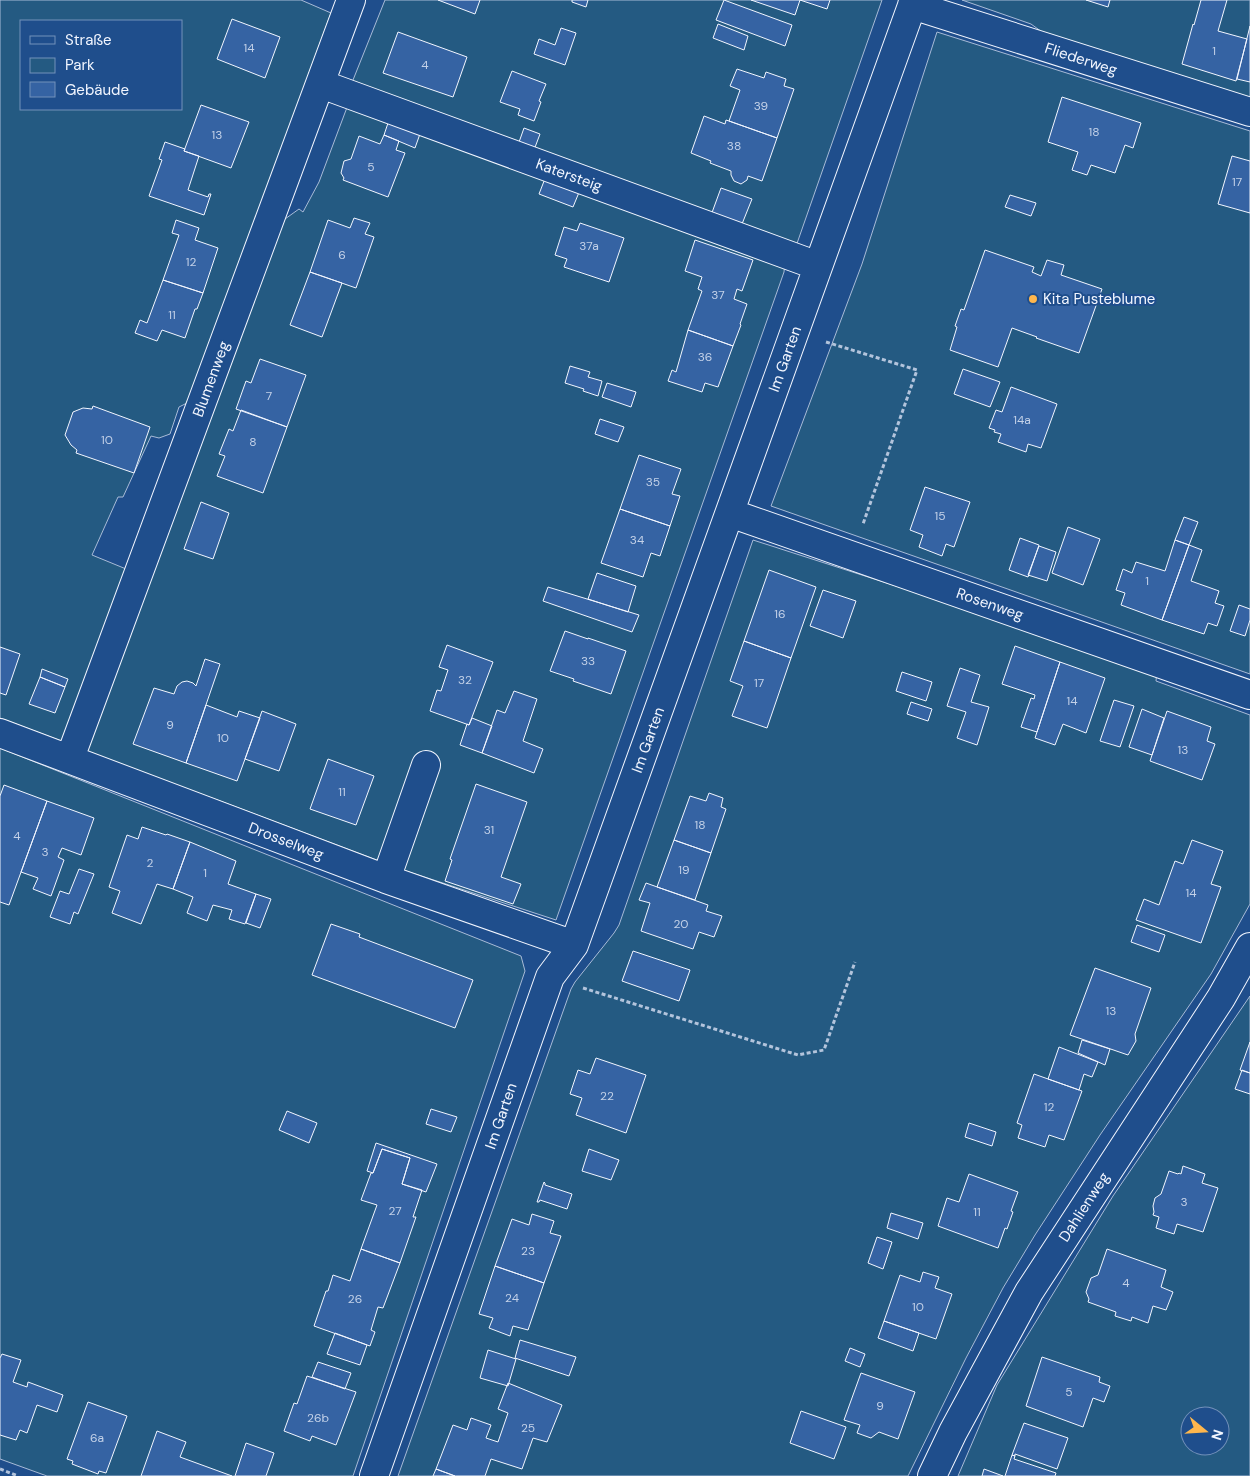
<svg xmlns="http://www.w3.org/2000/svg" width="1250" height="1476" font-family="'DM Sans',sans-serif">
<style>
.green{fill:#245a82;stroke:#a8bbd7;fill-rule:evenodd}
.building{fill:#3563a3;stroke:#f2f6ff}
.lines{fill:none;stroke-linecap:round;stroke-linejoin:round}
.minor-casing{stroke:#f2f6ff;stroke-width:30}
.path{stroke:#b3c4dc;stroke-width:3;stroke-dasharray:4 2.5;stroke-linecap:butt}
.minor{stroke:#1f4e8c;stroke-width:28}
.poi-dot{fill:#ffb74d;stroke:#1f4e8c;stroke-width:2}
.labels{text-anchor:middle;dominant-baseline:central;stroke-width:4;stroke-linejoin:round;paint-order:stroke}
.number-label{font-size:12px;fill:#c3d1e8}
.street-label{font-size:15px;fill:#f2f6ff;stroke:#1f4e8c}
.poi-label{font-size:15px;fill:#f2f6ff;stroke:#1f4e8c;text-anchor:start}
</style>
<rect width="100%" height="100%" fill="#1f4e8c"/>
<path class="green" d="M 0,0 L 301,0 L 331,13 L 189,402 L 179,407 L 170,434 L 159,438 L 151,436 L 123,497 L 118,497 L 92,555 L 131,571 L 64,742 L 0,718 ZM 21,21 L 181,21 L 181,109 L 21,109 Z
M 385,0 L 882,0 L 794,252 L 349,90 Z
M 962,0 L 1250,0 L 1250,102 L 1060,45 L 1031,24 Z
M 937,32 L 1250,131 L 1250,674 L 771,506 L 862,264 Z
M 349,102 L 785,261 L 784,272 L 556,920 L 403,870 L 220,801 L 84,752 L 278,224 L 299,209 L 303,212 L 319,182 Z
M 753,540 L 1157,670 L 1156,681 L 1250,715 L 1250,904 L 1211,974 L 1100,1135 L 1035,1235 L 1003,1288 L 966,1358 L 908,1476 L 398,1476 L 571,989 L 575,982 L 614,933 L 619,925 Z
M 0,748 L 521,956 L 525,971 L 353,1476 L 47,1476 L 0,1459 Z
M 1250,996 L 1250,1476 L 958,1476 L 997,1385 L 1113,1196 ZM 1190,1416 L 1220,1416 L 1220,1446 L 1190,1446 Z"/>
<path class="building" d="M 438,0 L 480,0 L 475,14 Z
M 572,0 L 588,0 L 586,7 L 572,2 Z
M 724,0 L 792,25 L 785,46 L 716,20 Z
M 751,0 L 830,0 L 827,9 L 800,0 L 795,15 Z
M 1086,0 L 1110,0 L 1108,7 Z
M 1201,0 L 1227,0 L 1218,31 L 1247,39 L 1236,81 L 1182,64 L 1193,24 L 1194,25 Z
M 232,19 L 280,37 L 265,78 L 217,59 Z
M 718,24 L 748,36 L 744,50 L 713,38 Z
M 1250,26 L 1250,82 L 1237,79 Z
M 561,28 L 576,33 L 565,65 L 534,54 L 539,39 L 555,45 Z
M 398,32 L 467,57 L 453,97 L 383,73 Z
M 737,69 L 764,78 L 766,72 L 786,79 L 784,86 L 794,89 L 777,138 L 729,121 L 740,90 L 730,86 Z
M 512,71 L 546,84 L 539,101 L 541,102 L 534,121 L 518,115 L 520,109 L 500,102 Z
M 1062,97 L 1141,123 L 1133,148 L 1125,145 L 1115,173 L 1091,165 L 1087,175 L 1072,170 L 1078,152 L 1048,142 Z
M 201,105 L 249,122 L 231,168 L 184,151 Z
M 704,116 L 725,124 L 726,120 L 729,121 L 777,138 L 762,181 L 748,176 L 747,180 L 741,184 L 734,181 L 731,175 L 731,171 L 710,163 L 711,161 L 691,153 Z
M 389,120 L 421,131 L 415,148 L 384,135 Z
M 524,128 L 540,134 L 534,150 L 518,145 Z
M 384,135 L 399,141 L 396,150 L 405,153 L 388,197 L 343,180 L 344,178 L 341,173 L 344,161 L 351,159 L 359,136 L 380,144 Z
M 165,142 L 185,149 L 184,151 L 199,156 L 188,190 L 208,197 L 209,194 L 211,194 L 204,215 L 149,196 L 162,160 L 159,159 Z
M 1232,156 L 1250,161 L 1250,213 L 1218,204 Z
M 546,176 L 580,190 L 573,207 L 539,194 Z
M 721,188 L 752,199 L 740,229 L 710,218 Z
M 1010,195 L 1036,203 L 1031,216 L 1005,207 Z
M 354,218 L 370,223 L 365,234 L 374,237 L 356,288 L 310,272 L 328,220 L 350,228 Z
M 176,220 L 199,228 L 195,240 L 218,248 L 203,293 L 163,280 L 179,235 L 172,233 Z
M 580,223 L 624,238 L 609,282 L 564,267 L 567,259 L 555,255 L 564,227 L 577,231 Z
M 695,240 L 753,260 L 742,291 L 737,289 L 734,299 L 747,304 L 740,324 L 741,325 L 733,346 L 688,330 L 702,291 L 698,289 L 702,277 L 685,271 Z
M 985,250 L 1034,267 L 1032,272 L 1041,276 L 1047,260 L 1064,265 L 1061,275 L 1102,289 L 1079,353 L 1036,338 L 1037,337 L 1012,328 L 998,367 L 950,350 L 957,327 L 955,326 L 961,309 L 964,310 Z
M 310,272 L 342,283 L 322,337 L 290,325 Z
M 163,280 L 203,293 L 197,309 L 195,309 L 185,338 L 162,330 L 157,341 L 135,333 L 140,320 L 147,323 Z
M 688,330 L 733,346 L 718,387 L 705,383 L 702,392 L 668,381 L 672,370 L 676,372 Z
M 260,359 L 306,375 L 287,427 L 236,409 L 246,381 L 251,383 Z
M 570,366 L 590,372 L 588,377 L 602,381 L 598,396 L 583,391 L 584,389 L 565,383 Z
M 963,369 L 1000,382 L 990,407 L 954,394 Z
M 607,383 L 636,392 L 631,407 L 602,397 Z
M 1011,387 L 1057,404 L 1041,448 L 1028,444 L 1026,452 L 998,442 L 1001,434 L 994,432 L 995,430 L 989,428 L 996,410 L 1002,412 Z
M 93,406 L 150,427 L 134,473 L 76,453 L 77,450 L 71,445 L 65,435 L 73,412 L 83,408 L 92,409 Z
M 241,410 L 287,427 L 263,493 L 217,476 L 225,456 L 219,454 L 229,429 L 233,431 Z
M 600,419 L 624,427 L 618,442 L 595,434 Z
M 639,455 L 681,469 L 672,494 L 680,496 L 670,526 L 620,509 Z
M 925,487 L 970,502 L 954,547 L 946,544 L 942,556 L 919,547 L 923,535 L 910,530 Z
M 201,502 L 229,513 L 213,559 L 184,549 Z
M 620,509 L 670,526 L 660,556 L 651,553 L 643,577 L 601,563 Z
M 1184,517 L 1198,522 L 1189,545 L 1175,540 Z
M 1068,527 L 1100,539 L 1083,585 L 1052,573 Z
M 1020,538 L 1039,545 L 1028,577 L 1009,570 Z
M 1175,540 L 1189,545 L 1162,620 L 1121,605 L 1125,593 L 1116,590 L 1123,569 L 1132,573 L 1136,562 L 1165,571 Z
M 1189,545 L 1202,550 L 1191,581 L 1219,591 L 1215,603 L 1224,606 L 1217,626 L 1208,623 L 1204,634 L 1162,620 Z
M 1039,546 L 1056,552 L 1047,581 L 1028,575 Z
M 769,570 L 816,587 L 791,658 L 744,641 Z
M 597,573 L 636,586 L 628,612 L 588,599 Z
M 548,587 L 639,615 L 632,632 L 543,601 Z
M 823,590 L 856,601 L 843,638 L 810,626 Z
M 1239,605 L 1250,609 L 1250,620 L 1245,636 L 1230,631 Z
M 565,631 L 588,639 L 588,638 L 626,651 L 611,694 L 573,681 L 574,679 L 550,671 Z
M 744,641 L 791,658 L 767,728 L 732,716 L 743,686 L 730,681 Z
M 447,645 L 493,662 L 469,725 L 430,711 L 437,690 L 441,691 L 448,670 L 439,667 Z
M 1015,646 L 1060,662 L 1037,732 L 1021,727 L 1031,698 L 1034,699 L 1035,695 L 1002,684 Z
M 0,647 L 20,654 L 6,695 L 0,693 Z
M 205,659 L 220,664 L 186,763 L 133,744 L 154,688 L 174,694 L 177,686 L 182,682 L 187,681 L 193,683 L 196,686 Z
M 1060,662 L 1105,678 L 1086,733 L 1063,724 L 1055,745 L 1035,738 Z
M 960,668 L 980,675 L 971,702 L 989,707 L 977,745 L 957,738 L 966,712 L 947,706 Z
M 42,669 L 68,679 L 65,687 L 40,677 Z
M 902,672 L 932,682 L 926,701 L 896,691 Z
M 40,677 L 65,687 L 55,713 L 29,704 Z
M 514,691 L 537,699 L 523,741 L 543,749 L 534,773 L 482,753 L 497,710 L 505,713 Z
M 1114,700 L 1134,706 L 1120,747 L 1100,741 Z
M 911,702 L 932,709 L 928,721 L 907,714 Z
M 206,705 L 237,717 L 239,711 L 260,718 L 237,781 L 186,763 Z
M 1142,709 L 1164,718 L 1152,755 L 1129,747 Z
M 262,711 L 296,724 L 279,771 L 245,759 Z
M 1167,711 L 1211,727 L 1207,741 L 1215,744 L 1202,780 L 1150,761 Z
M 472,718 L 492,726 L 482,753 L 460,745 L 467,724 L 469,725 Z
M 328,759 L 374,776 L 356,825 L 310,809 Z
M 476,784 L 527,802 L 501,877 L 521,884 L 513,904 L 445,881 L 452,860 L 450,859 Z
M 4,785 L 47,801 L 9,905 L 0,902 L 0,796 Z
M 709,793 L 723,798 L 721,807 L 726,809 L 711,853 L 674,840 L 690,796 L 706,801 Z
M 47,801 L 94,818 L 81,855 L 62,848 L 58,857 L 64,860 L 51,896 L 33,889 L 38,878 L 21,872 Z
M 142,827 L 166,835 L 167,834 L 190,842 L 173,889 L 157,884 L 141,924 L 112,913 L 120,891 L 109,887 L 127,835 L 138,839 Z
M 674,840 L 711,853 L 695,900 L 657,887 Z
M 1192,840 L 1223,851 L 1211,884 L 1221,887 L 1201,943 L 1136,920 L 1144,899 L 1159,905 L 1175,861 L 1183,864 Z
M 190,842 L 236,861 L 228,884 L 256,894 L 245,924 L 229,919 L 232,910 L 213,905 L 207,921 L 187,913 L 193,897 L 173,889 Z
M 79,869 L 94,874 L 78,914 L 74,912 L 70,924 L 50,917 L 60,891 L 69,894 Z
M 646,883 L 708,905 L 706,911 L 722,916 L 714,937 L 699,932 L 693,949 L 641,931 L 650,903 L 639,900 Z
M 256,894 L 271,899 L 260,928 L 246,923 Z
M 331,924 L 360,934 L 359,937 L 473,980 L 455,1028 L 312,975 Z
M 1137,925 L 1165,935 L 1159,952 L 1131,942 Z
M 633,951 L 690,970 L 679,1001 L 622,981 Z
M 1095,968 L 1151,988 L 1135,1034 L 1136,1041 L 1128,1055 L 1070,1035 Z
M 1082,1040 L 1110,1049 L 1105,1065 L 1078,1053 Z
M 1250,1042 L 1250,1073 L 1240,1070 Z
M 1059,1047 L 1098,1062 L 1092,1077 L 1084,1074 L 1079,1090 L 1048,1079 Z
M 596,1058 L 646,1075 L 626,1133 L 576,1115 L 582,1098 L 570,1094 L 578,1070 L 590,1074 Z
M 1242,1070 L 1250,1073 L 1250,1094 L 1235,1089 Z
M 1034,1074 L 1082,1091 L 1064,1140 L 1049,1135 L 1045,1147 L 1018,1138 L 1022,1125 L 1017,1123 Z
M 431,1109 L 457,1117 L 451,1132 L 426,1124 Z
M 287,1111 L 317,1123 L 309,1143 L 279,1130 Z
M 969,1123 L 996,1132 L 992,1146 L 965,1137 Z
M 376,1143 L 437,1164 L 426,1192 L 402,1184 L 410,1158 L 382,1149 L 373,1173 L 367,1171 Z
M 382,1149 L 410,1158 L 402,1184 L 422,1190 L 413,1217 L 416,1217 L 400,1263 L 361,1249 L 377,1205 L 361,1200 L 371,1173 L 373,1173 Z
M 589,1149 L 619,1160 L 611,1180 L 582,1171 Z
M 1183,1166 L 1205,1174 L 1202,1183 L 1218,1188 L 1203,1232 L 1177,1224 L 1174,1234 L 1156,1228 L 1159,1217 L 1153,1215 L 1154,1212 L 1153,1206 L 1155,1198 L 1161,1194 L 1169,1171 L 1178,1174 L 1179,1173 L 1181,1174 Z
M 969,1174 L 1018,1192 L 1011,1211 L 1013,1212 L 1007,1229 L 1005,1228 L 998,1248 L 938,1226 L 947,1198 L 959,1202 Z
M 544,1182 L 545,1183 L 545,1185 L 572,1194 L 567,1209 L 540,1200 L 539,1202 L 537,1202 Z
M 891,1213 L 923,1223 L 918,1239 L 887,1228 Z
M 532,1214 L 554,1221 L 550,1233 L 561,1236 L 544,1283 L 495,1266 L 512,1219 L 529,1225 Z
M 877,1237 L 892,1242 L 883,1269 L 868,1263 Z
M 361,1249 L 400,1263 L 383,1308 L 378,1307 L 371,1330 L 375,1332 L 370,1346 L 314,1326 L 326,1291 L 328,1291 L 333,1275 L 350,1281 Z
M 1107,1249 L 1166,1270 L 1161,1287 L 1173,1292 L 1166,1310 L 1153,1306 L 1148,1323 L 1132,1317 L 1131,1321 L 1115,1316 L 1116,1312 L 1088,1302 L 1089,1299 L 1086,1292 L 1091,1278 L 1098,1275 Z
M 495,1266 L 544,1283 L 528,1330 L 513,1326 L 510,1336 L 489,1328 L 493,1318 L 479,1314 Z
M 923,1272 L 939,1277 L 935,1288 L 952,1294 L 936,1339 L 884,1321 L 900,1275 L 920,1282 Z
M 884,1321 L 919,1333 L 913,1351 L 878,1338 Z
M 335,1333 L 367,1345 L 360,1365 L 327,1354 Z
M 520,1340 L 576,1357 L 569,1376 L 515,1358 Z
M 850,1348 L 865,1354 L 860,1367 L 845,1361 Z
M 488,1350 L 516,1359 L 508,1386 L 480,1378 Z
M 2,1354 L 21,1360 L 13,1382 L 27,1387 L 28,1382 L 63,1395 L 57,1412 L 37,1405 L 27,1433 L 20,1430 L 16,1440 L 0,1435 L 0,1358 Z
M 1042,1357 L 1100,1377 L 1099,1382 L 1110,1386 L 1104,1402 L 1093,1398 L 1083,1427 L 1026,1406 Z
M 318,1362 L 351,1373 L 345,1389 L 312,1377 Z
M 861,1373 L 915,1392 L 898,1439 L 879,1432 L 871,1438 L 857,1433 L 860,1425 L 844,1420 Z
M 307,1376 L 356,1392 L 336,1445 L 312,1436 L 310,1441 L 284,1431 L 294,1403 L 297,1404 Z
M 508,1383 L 562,1405 L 547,1442 L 533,1438 L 522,1469 L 491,1459 L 485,1476 L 455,1476 L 436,1469 L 453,1425 L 467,1430 L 471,1418 L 491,1425 L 486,1438 L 498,1442 L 508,1413 L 498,1409 Z
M 88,1402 L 127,1416 L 106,1473 L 99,1471 L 98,1474 L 72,1464 L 73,1461 L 67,1459 Z
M 801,1411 L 846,1427 L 834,1459 L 790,1443 Z
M 1024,1423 L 1068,1438 L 1057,1469 L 1015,1454 L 1015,1456 L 1012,1455 Z
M 157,1431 L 186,1442 L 180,1457 L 232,1476 L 141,1476 Z
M 246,1443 L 274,1453 L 266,1476 L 235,1476 Z
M 1012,1455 L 1015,1456 L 1014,1459 L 1056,1473 L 1055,1476 L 1005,1476 Z
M 436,1469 L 455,1476 L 433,1476 Z
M 984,1469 L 1003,1476 L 982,1476 Z"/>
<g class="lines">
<defs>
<path id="minor" d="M 912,5 L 1250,112
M 321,84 L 818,266
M 730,513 L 1250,695
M 0,733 L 386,879 L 574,945
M 70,758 L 351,0
M 386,879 L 426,765
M 374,1476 L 550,977 L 574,945 L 914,0
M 932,1476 L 953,1432 L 1029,1292 L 1221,998 L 1250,947"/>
</defs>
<use href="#minor" class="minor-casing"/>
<path class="path" d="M 826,342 L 917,370 L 863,524
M 583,988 L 798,1055 L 824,1050 L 855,962
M 0,1469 L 18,1476"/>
<use href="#minor" class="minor"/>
</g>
<circle class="poi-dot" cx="1033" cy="299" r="5"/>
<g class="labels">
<g class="number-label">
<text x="249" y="48">14</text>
<text x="1214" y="51">1</text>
<text x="425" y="65">4</text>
<text x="761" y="106">39</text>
<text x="1094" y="132">18</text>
<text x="217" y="135">13</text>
<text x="734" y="146">38</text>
<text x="371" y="167">5</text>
<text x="1237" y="182">17</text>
<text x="589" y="246">37a</text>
<text x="342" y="255">6</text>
<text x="191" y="262">12</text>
<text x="718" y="295">37</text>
<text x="172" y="315">11</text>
<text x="705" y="357">36</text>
<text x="269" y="396">7</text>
<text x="1022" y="420">14a</text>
<text x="107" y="440">10</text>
<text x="253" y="442">8</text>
<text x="653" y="482">35</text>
<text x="940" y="516">15</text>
<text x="637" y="540">34</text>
<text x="1147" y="581">1</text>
<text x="780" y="614">16</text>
<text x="588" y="661">33</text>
<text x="465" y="680">32</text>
<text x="759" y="683">17</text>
<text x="1072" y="701">14</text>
<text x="170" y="725">9</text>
<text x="223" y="738">10</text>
<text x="1183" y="750">13</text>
<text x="342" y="792">11</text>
<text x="700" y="825">18</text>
<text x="489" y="830">31</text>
<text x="17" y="836">4</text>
<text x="45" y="852">3</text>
<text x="150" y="863">2</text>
<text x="684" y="870">19</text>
<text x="205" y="873">1</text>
<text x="1191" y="893">14</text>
<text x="681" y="924">20</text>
<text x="1111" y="1011">13</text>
<text x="607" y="1096">22</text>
<text x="1049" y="1107">12</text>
<text x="1184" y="1202">3</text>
<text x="395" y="1211">27</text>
<text x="977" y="1212">11</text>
<text x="528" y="1251">23</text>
<text x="1126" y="1283">4</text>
<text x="512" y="1298">24</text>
<text x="355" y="1299">26</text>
<text x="918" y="1307">10</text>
<text x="1069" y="1392">5</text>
<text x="880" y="1406">9</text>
<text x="318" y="1418">26b</text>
<text x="528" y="1428">25</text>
<text x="97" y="1438">6a</text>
</g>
<g class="street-label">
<text transform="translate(1081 59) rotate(18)">Fliederweg</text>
<text transform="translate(569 175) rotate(20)">Katersteig</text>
<text transform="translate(785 359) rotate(-70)">Im Garten</text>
<text transform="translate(211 379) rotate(-70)">Blumenweg</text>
<text transform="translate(990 604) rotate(19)">Rosenweg</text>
<text transform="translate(648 740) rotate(-70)">Im Garten</text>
<text transform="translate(286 841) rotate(21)">Drosselweg</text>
<text transform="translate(501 1116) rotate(-71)">Im Garten</text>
<text transform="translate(1084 1207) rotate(-57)">Dahlienweg</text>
</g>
<g class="poi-label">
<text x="1043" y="299">Kita Pusteblume</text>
</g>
</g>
<rect x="20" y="20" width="162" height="90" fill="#1f4e8c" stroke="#7391ba"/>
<rect x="30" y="36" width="25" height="8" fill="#1f4e8c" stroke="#7391ba"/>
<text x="65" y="45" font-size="15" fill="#f2f6ff">Straße</text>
<rect x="30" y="58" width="25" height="15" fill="#245a82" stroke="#7391ba"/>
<text x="65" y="70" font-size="15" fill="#f2f6ff">Park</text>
<rect x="30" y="82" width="25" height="15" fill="#3563a3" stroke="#7391ba"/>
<text x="65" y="95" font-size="15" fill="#f2f6ff">Gebäude</text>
<g transform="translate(1205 1431) rotate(108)"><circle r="24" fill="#1f4e8c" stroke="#7391ba"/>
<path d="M0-4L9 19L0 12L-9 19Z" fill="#ffb74d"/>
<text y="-8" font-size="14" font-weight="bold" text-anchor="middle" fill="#f2f6ff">N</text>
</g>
</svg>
